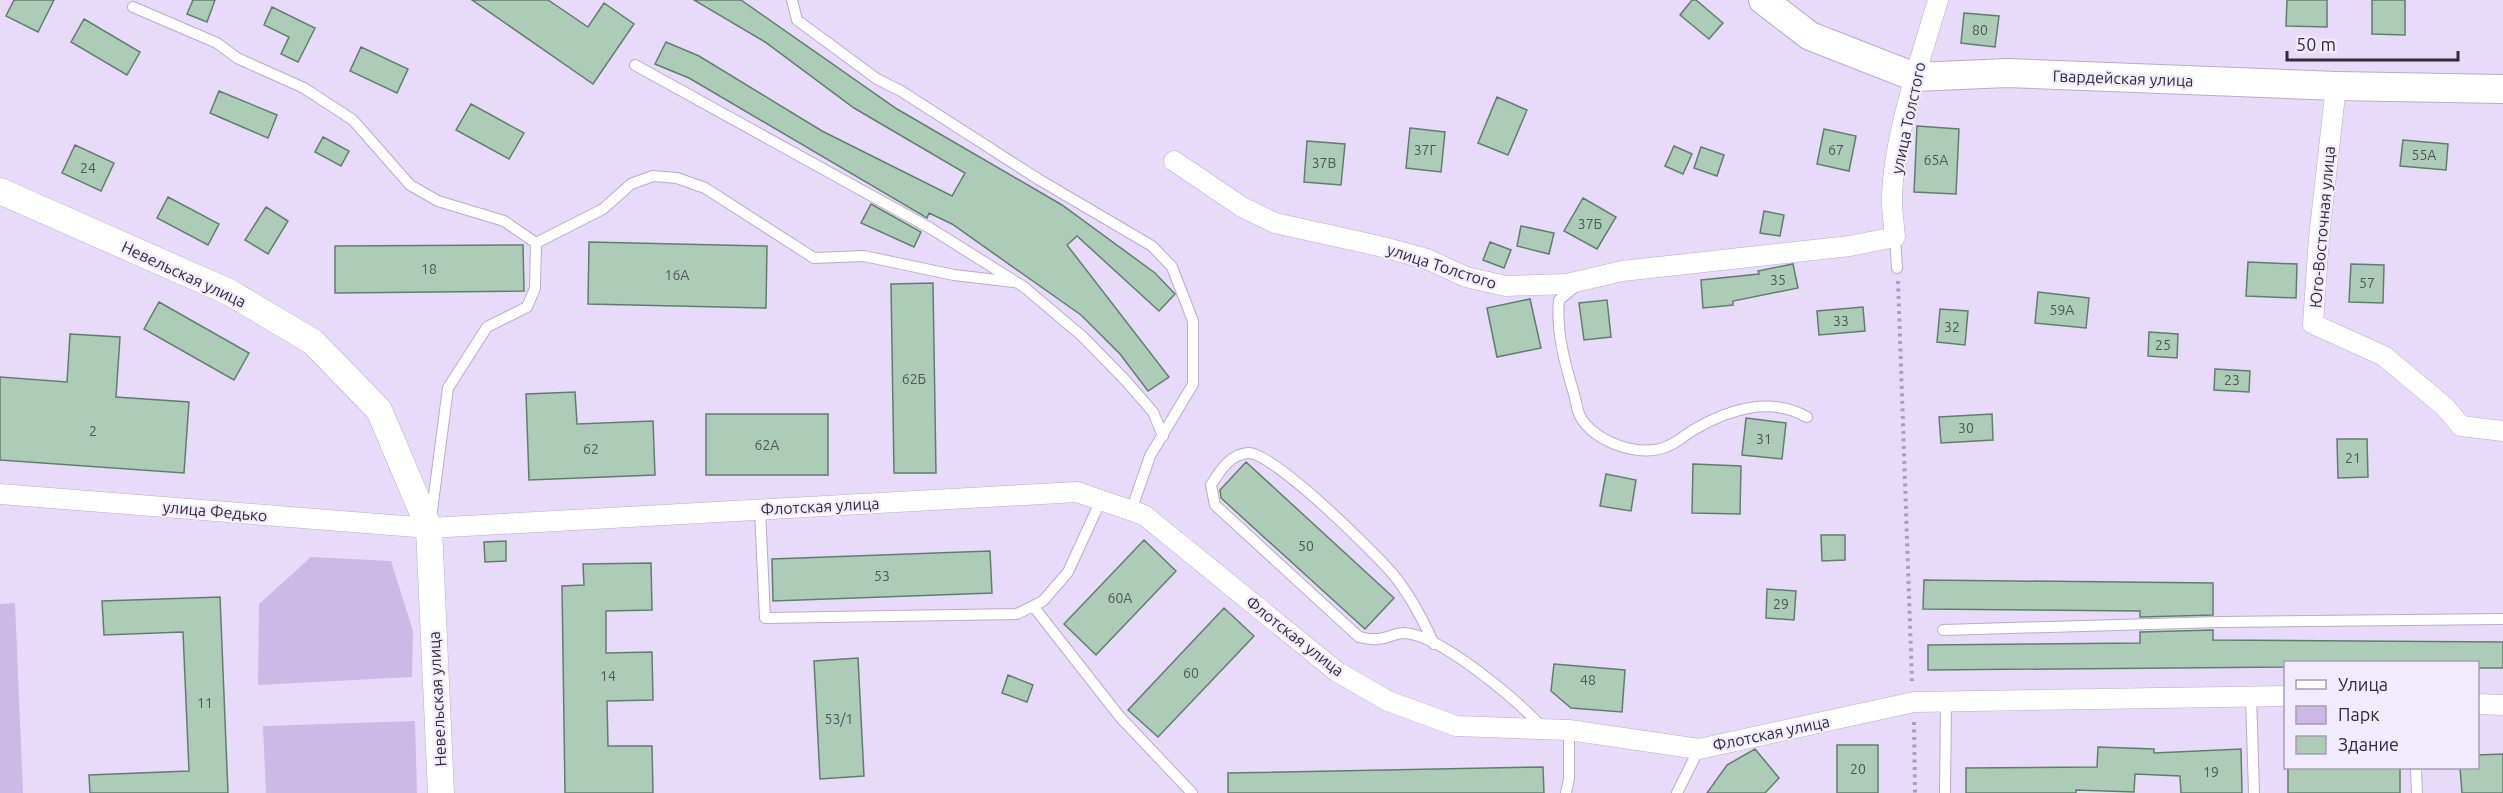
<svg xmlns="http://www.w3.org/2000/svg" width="2503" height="793" font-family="Ubuntu,sans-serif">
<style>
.green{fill:#ccb9e5}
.building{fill:#acccb8;stroke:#617e6d;stroke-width:1.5}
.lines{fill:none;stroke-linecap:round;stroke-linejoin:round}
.service-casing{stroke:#b9acca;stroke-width:12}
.minor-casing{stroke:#b9acca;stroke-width:21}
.tertiary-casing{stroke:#b9acca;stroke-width:27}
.secondary-casing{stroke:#b9acca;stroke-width:30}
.path{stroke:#a89eb7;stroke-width:4;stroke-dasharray:3 4.5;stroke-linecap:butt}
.service{stroke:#fff;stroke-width:10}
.minor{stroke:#fff;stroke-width:20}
.tertiary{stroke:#fff;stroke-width:26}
.secondary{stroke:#fff;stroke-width:28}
.labels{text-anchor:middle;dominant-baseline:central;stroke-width:4.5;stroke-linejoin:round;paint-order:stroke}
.number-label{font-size:14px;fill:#505458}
.street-label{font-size:16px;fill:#312c38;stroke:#f2ebfd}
</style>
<rect width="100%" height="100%" fill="#e8dbfa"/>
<path class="green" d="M 311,557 L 391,561 L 413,631 L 412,677 L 258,685 L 259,604 Z
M 15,603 L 23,793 L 0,793 L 0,604 Z
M 415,721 L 417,793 L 266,793 L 263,726 Z"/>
<path class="building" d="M 14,0 L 54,0 L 38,32 L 6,16 Z
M 193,0 L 215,0 L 207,22 L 187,14 Z
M 472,0 L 548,0 L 588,27 L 604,3 L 634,24 L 593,84 Z
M 694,0 L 741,0 L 897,109 L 1062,205 L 1155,273 L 1175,294 L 1159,311 L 1077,236 L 1067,245 L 1169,377 L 1148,391 L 1120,354 L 1081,315 L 952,224 L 929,213 L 927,218 L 689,78 L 655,64 L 666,42 L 699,56 L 822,131 L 952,196 L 965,173 L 854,108 L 765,42 Z
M 1692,0 L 1696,0 L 1723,23 L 1709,39 L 1680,15 Z
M 2287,0 L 2327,0 L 2327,27 L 2286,26 Z
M 2372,0 L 2405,0 L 2405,35 L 2372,34 Z
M 272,7 L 315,28 L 298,62 L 281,54 L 289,37 L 264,25 Z
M 1964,13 L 1999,16 L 1995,47 L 1961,43 Z
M 84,19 L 140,52 L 127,75 L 71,42 Z
M 361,47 L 408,69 L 397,93 L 350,71 Z
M 219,91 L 277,115 L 268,138 L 210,113 Z
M 1497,97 L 1527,110 L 1508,155 L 1478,143 Z
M 471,104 L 524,133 L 509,159 L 456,130 Z
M 1917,126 L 1959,129 L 1956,194 L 1914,192 Z
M 1410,128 L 1445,132 L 1441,172 L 1406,168 Z
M 1824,129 L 1856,136 L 1849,171 L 1817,164 Z
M 323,137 L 349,151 L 341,166 L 315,152 Z
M 2403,140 L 2448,144 L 2446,170 L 2400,166 Z
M 1307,141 L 1345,144 L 1341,185 L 1304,182 Z
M 75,145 L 114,163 L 101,191 L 62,173 Z
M 1674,146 L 1692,154 L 1683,174 L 1665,166 Z
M 1701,147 L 1724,155 L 1717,176 L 1694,168 Z
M 168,197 L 219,224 L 208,245 L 157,218 Z
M 1583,198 L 1616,217 L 1597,249 L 1564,231 Z
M 871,204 L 921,232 L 914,247 L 861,223 Z
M 266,207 L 288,221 L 268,254 L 245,240 Z
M 1764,211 L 1784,215 L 1780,236 L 1760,233 Z
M 1521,226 L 1554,233 L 1549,254 L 1517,246 Z
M 589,242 L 767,246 L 766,308 L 588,304 Z
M 1490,242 L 1511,250 L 1504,268 L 1483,260 Z
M 523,245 L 524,291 L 335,293 L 335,246 Z
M 2248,262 L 2297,264 L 2296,298 L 2246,296 Z
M 1793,264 L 1798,288 L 1733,301 L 1733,305 L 1703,308 L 1701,280 L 1759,274 L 1758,271 Z
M 2351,264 L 2384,265 L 2383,303 L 2349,302 Z
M 933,283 L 936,473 L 894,473 L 891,284 Z
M 2038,292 L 2089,298 L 2086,328 L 2035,323 Z
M 1530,299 L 1541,348 L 1497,357 L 1487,308 Z
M 1607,300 L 1611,337 L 1584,340 L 1579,303 Z
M 159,302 L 249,353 L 234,380 L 144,329 Z
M 1863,307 L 1865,331 L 1819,335 L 1817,311 Z
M 1940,309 L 1968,311 L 1965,345 L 1937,342 Z
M 2149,332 L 2178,334 L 2177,358 L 2148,356 Z
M 70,334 L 120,337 L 116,397 L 189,402 L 184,473 L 0,460 L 0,377 L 67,382 Z
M 2215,369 L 2250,371 L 2249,392 L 2214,390 Z
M 575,392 L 577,424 L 653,421 L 655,475 L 529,480 L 526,394 Z
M 706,414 L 828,414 L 828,475 L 706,475 Z
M 1992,414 L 1993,440 L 1941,443 L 1939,417 Z
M 1746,418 L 1786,423 L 1782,459 L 1742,455 Z
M 2337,439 L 2367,439 L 2368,477 L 2338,478 Z
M 1246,462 L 1394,598 L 1365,629 L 1221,498 L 1220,490 Z
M 1693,464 L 1741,466 L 1740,514 L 1692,513 Z
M 1606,474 L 1636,480 L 1631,511 L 1600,506 Z
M 1821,535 L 1845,535 L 1845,560 L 1822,561 Z
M 1144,540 L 1176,571 L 1096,655 L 1064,624 Z
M 506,541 L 506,561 L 485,562 L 484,542 Z
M 990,551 L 992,593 L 773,601 L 772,559 Z
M 651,563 L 652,610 L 606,611 L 606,653 L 652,652 L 653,700 L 607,701 L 608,746 L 652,746 L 653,793 L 565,793 L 562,586 L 584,585 L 583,564 Z
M 1924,580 L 2213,583 L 2213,615 L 2140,617 L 2140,611 L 1923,609 Z
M 1767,589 L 1796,591 L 1794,620 L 1766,618 Z
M 220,597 L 228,793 L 90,793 L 89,775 L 189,771 L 183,632 L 104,635 L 102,601 Z
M 1224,608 L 1254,636 L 1158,737 L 1128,710 Z
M 2213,630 L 2213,640 L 2503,642 L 2503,668 L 2478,668 L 2478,663 L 2286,663 L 2286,667 L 1928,670 L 1928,645 L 2140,643 L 2140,632 Z
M 858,658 L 864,776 L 820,779 L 814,661 Z
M 1554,664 L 1625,670 L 1622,712 L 1571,708 L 1551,691 Z
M 1008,675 L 1033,685 L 1027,702 L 1002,693 Z
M 1837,745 L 1878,745 L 1878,793 L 1837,793 Z
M 2098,747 L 2154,749 L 2154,753 L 2241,749 L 2242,793 L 2181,793 L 2180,776 L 2135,774 L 2134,792 L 2076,790 L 2076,793 L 1966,793 L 1966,768 L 2097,767 Z
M 1755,749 L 1779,778 L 1765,793 L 1707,793 L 1727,765 Z
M 2503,754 L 2503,793 L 2462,793 L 2460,768 L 2478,768 L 2478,755 Z
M 1543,767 L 1544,793 L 1228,793 L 1228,773 Z
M 2288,768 L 2400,768 L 2400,793 L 2288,793 Z"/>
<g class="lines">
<defs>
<path id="service" d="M 792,0 L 797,20 L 877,79 L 901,91 L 1038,179 L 1152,246 L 1172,267 L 1193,321 L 1193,384 L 1150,456 L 1131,511
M 133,7 L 217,43 L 237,58 L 304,88 L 353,120 L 410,185 L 438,201 L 504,221 L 536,243 L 535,288 L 527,307 L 487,327 L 448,388 L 431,518
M 635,65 L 930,228 L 1024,287 L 1082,336 L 1126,381 L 1153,412 L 1163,436
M 1895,237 L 1897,268
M 536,243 L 603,209 L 631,184 L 653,176 L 677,178 L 705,188 L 814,258 L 864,256 L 954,275 L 1014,282
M 1576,286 L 1559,300 C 1556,332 1565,364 1574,394 C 1576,401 1577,410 1580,416 C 1593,442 1642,459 1668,446 C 1678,442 1686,434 1695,429 C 1730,409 1770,396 1807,417
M 760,510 L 765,618 L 1017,614 L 1043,601 L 1068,572 L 1101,500
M 1033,606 L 1120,717 L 1192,793
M 1943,630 L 2219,622 L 2503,619
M 1434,644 C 1423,620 1409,593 1392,573 C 1373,551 1272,451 1248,453 C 1230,454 1220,471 1211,485 L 1215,505 L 1359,637 C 1365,638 1371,640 1377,639 C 1386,639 1395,633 1404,633 C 1440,634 1518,701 1543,728
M 2251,695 L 2254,793
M 2416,768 L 2417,793
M 1566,793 L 1569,779 L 1569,730
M 1677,793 L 1699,749
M 1945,793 L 1946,702"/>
<path id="minor" d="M 2336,86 L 2319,238 L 2313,324 L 2384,356 L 2445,407 L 2461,426 L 2503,431
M 1174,161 L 1242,207 L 1275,223 L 1379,246 L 1427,259 L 1466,277 L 1506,286 L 1567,284 L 1622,271 L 1850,246 L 1895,237 C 1894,225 1892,213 1892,201 C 1892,141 1921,58 1938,0
M 0,494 L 429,528 L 1077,492 L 1144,515 L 1336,671 L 1388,701 L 1456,726 L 1569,730 L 1699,749 L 1914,702 L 2286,696
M 2478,704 L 2503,705"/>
<path id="tertiary" d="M 0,191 L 229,292 L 313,342 L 379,410 L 429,528 L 441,793"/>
<path id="secondary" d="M 1763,0 L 1810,36 L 1915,77 L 2007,73 L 2336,86 L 2503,89"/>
</defs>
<use href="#service" class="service-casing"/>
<use href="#minor" class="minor-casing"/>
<use href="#tertiary" class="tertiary-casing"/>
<use href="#secondary" class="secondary-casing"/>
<path class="path" d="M 1898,281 L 1912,681
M 1914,722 L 1915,793"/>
<use href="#service" class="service"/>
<use href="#minor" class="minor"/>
<use href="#tertiary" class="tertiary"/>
<use href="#secondary" class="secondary"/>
</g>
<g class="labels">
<g class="number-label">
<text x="1980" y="30">80</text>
<text x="1425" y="150">37Г</text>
<text x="1836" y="150">67</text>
<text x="2424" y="155">55А</text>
<text x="1936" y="160">65А</text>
<text x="1324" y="163">37В</text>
<text x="88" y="168">24</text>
<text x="1590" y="224">37Б</text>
<text x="429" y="269">18</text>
<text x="677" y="275">16А</text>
<text x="1778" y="280">35</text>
<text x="2367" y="283">57</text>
<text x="2062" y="310">59А</text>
<text x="1841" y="321">33</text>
<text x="1952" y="327">32</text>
<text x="2163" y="345">25</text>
<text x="914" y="379">62Б</text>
<text x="2232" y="380">23</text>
<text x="1966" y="428">30</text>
<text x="93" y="431">2</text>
<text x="1764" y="439">31</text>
<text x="767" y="445">62А</text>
<text x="591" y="449">62</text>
<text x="2353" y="458">21</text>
<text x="1306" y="546">50</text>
<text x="882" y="576">53</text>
<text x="1120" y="598">60А</text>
<text x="1781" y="604">29</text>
<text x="1191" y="673">60</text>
<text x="608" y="676">14</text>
<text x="1588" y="680">48</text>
<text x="205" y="703">11</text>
<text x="839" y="719">53/1</text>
<text x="1858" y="769">20</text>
<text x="2211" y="772">19</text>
</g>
<g class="street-label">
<text transform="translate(2123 78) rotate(2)">Гвардейская улица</text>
<text transform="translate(1908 118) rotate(-78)">улица Толстого</text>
<text transform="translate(2322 227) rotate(-85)">Юго-Восточная улица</text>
<text transform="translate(1442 266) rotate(18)">улица Толстого</text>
<text transform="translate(184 274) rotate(25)">Невельская улица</text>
<text transform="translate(820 506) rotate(-3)">Флотская улица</text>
<text transform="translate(215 511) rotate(5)">улица Федько</text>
<text transform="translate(1295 636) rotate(38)">Флотская улица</text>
<text transform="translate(437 699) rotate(-93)">Невельская улица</text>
<text transform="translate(1771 733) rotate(-12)">Флотская улица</text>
</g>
</g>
<rect x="2284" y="661" width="195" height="108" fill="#f2ebfd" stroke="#a59fae" stroke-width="1.5"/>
<rect x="2296" y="680" width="30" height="9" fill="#ffffff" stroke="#a59fae" stroke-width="1.5"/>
<text x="2338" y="691" font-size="18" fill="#312c38">Улица</text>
<rect x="2296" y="706" width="30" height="18" fill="#ccb9e5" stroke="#a59fae" stroke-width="1.5"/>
<text x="2338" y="721" font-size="18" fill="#312c38">Парк</text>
<rect x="2296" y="736" width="30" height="18" fill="#acccb8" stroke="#a59fae" stroke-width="1.5"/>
<text x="2338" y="751" font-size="18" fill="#312c38">Здание</text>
<path d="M2287 51v9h171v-9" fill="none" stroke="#312c38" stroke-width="3"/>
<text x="2296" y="51" font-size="18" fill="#312c38" stroke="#f2ebfd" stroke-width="4.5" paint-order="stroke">50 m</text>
</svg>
